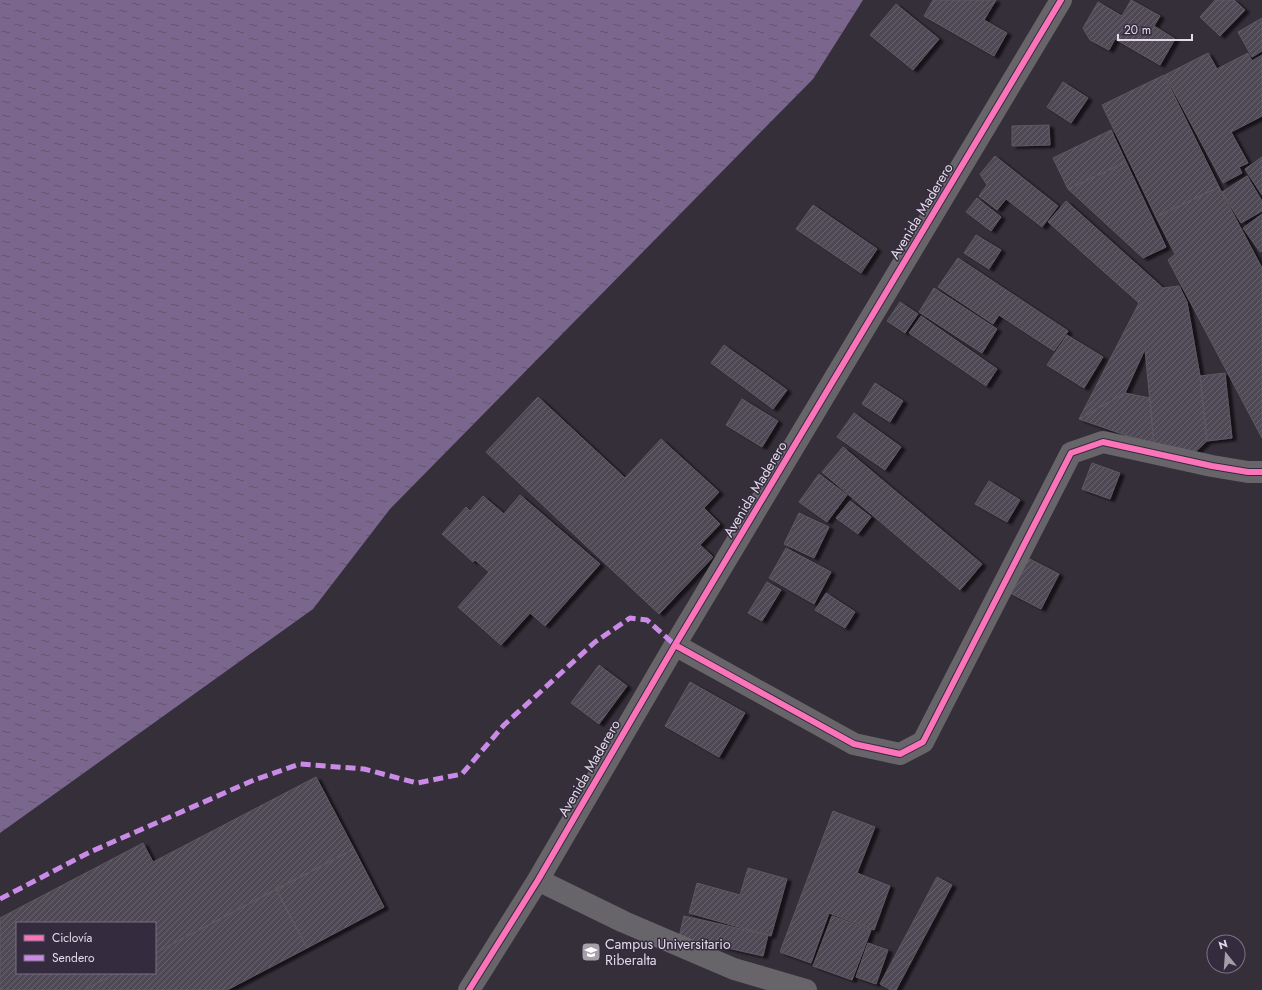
<svg xmlns="http://www.w3.org/2000/svg" width="1262" height="990" font-family="Jost,sans-serif">
<style>
.water{fill:url(#water-ripples)}
.building{fill:url(#building-hatch);stroke:#5d5861;filter:url(#shadow)}
.lines{fill:none;stroke-linecap:round;stroke-linejoin:round}
.street{stroke:#68656a;stroke-width:22}
.quiet{stroke:#ca8be6;stroke-width:5;stroke-dasharray:10 5;stroke-linecap:butt}
.cycleway-casing{stroke:#352b3e;stroke-width:8}
.cycleway{stroke:#fb73b8;stroke-width:6}
.labels{text-anchor:middle;dominant-baseline:central;stroke-width:3;stroke-linejoin:round;paint-order:stroke}
.street-label{font-size:14px;fill:#e1dbe7;stroke:#352b3e}
.poi-label{font-size:14px;fill:#e1dbe7;stroke:#352b3e;text-anchor:start}
</style>
<defs>
<pattern id="water-ripples" width="26" height="14" patternUnits="userSpaceOnUse"><rect width="26" height="14" fill="#7b678e"/><path d="M2 4q2-2 4 0t4 0M15 11q2-2 4 0t4 0" fill="none" stroke="#62566d"/></pattern>
<pattern id="building-hatch" width="6" height="6" patternUnits="userSpaceOnUse"><rect width="6" height="6" fill="#504956"/><path d="M-1 1l2-2M0 6l6-6M5 7l2-2" fill="none" stroke="#69636e"/></pattern>
<filter id="shadow"><feDropShadow dx="4.5" dy="2.5" stdDeviation="1" flood-color="#0009"/></filter>
</defs>
<rect width="100%" height="100%" fill="#352f3a"/>
<path class="water" d="M 0,0 L 863,0 L 813,79 L 390,509 L 313,609 L 0,833 Z"/>
<path class="building" d="M 933,0 L 996,0 L 984,20 L 1007,33 L 994,56 L 924,16 Z
M 1131,0 L 1160,16 L 1154,26 L 1175,39 L 1160,65 L 1115,39 L 1109,50 L 1090,40 L 1083,28 L 1098,2 L 1122,16 Z
M 1215,0 L 1234,0 L 1245,10 L 1220,36 L 1200,17 Z
M 896,4 L 939,39 L 913,70 L 870,35 Z
M 1262,18 L 1262,51 L 1252,57 L 1238,32 Z
M 1208,53 L 1217,69 L 1248,53 L 1252,61 L 1262,55 L 1262,116 L 1231,132 L 1248,163 L 1239,167 L 1242,173 L 1223,183 L 1165,75 Z
M 1164,75 L 1219,187 L 1156,217 L 1102,105 Z
M 1063,82 L 1088,98 L 1071,123 L 1047,107 Z
M 1049,125 L 1050,145 L 1012,146 L 1012,126 Z
M 1111,130 L 1126,162 L 1068,189 L 1053,158 Z
M 995,156 L 1058,206 L 1042,227 L 1006,199 L 997,210 L 979,196 L 987,185 L 980,174 Z
M 1262,157 L 1262,195 L 1245,169 Z
M 1126,162 L 1166,247 L 1143,258 L 1068,189 Z
M 1247,176 L 1262,201 L 1262,211 L 1241,223 L 1222,192 Z
M 1219,187 L 1262,268 L 1262,438 L 1168,260 L 1175,254 L 1156,217 Z
M 977,198 L 1001,217 L 991,231 L 966,212 Z
M 1066,201 L 1163,288 L 1179,286 L 1187,302 L 1200,376 L 1207,441 L 1195,452 L 1154,445 L 1145,349 L 1125,393 L 1079,419 L 1139,303 L 1048,222 Z
M 813,205 L 877,249 L 861,273 L 796,229 Z
M 1262,214 L 1262,251 L 1260,252 L 1243,228 Z
M 976,235 L 1001,250 L 989,269 L 964,253 Z
M 958,258 L 1068,331 L 1054,351 L 999,315 L 993,324 L 938,287 Z
M 934,288 L 997,329 L 982,353 L 919,312 Z
M 900,302 L 918,314 L 905,333 L 887,321 Z
M 921,316 L 997,369 L 986,386 L 909,333 Z
M 1067,335 L 1103,357 L 1084,388 L 1047,365 Z
M 724,345 L 787,390 L 773,409 L 711,363 Z
M 1225,373 L 1232,438 L 1207,441 L 1200,376 Z
M 875,383 L 903,401 L 890,422 L 862,404 Z
M 1125,393 L 1150,398 L 1154,445 L 1079,419 Z
M 538,397 L 625,478 L 661,439 L 719,492 L 704,508 L 720,524 L 700,545 L 713,557 L 659,614 L 486,452 Z
M 742,399 L 778,421 L 762,447 L 726,425 Z
M 854,413 L 901,447 L 885,470 L 837,437 Z
M 843,447 L 982,564 L 960,590 L 822,472 Z
M 1092,463 L 1120,473 L 1110,499 L 1082,489 Z
M 819,474 L 847,495 L 827,522 L 799,502 Z
M 989,481 L 1020,500 L 1007,522 L 975,504 Z
M 520,495 L 600,564 L 545,626 L 530,613 L 501,645 L 458,607 L 489,572 L 475,560 L 473,562 L 442,534 L 466,507 L 470,511 L 483,496 L 504,514 Z
M 850,501 L 871,517 L 858,534 L 836,518 Z
M 799,513 L 829,527 L 814,558 L 784,544 Z
M 786,548 L 831,572 L 814,604 L 769,578 Z
M 1026,557 L 1059,574 L 1041,609 L 1008,592 Z
M 767,582 L 781,590 L 762,621 L 748,613 Z
M 826,593 L 855,612 L 845,628 L 815,610 Z
M 599,665 L 627,686 L 599,724 L 571,703 Z
M 690,682 L 745,713 L 719,757 L 665,726 Z
M 316,777 L 354,849 L 155,953 L 155,923 L 17,923 L 17,973 L 116,973 L 84,990 L 0,990 L 0,918 L 143,843 L 153,862 Z
M 833,811 L 875,827 L 857,873 L 890,886 L 874,930 L 829,913 L 811,963 L 780,952 Z
M 354,849 L 384,907 L 307,948 L 276,889 Z
M 748,868 L 787,879 L 771,936 L 689,913 L 697,883 L 740,895 Z
M 937,877 L 952,885 L 896,990 L 891,990 L 880,984 Z
M 276,889 L 307,948 L 227,990 L 84,990 L 116,973 L 155,973 L 155,953 Z
M 684,916 L 768,935 L 763,956 L 679,937 Z
M 832,916 L 871,930 L 852,980 L 813,966 Z
M 868,943 L 888,950 L 876,984 L 856,977 Z"/>
<g class="lines">
<path class="street" d="M 675,645 L 854,744 L 900,754 L 923,742 L 1071,453 L 1103,442 L 1212,466 L 1248,472 L 1262,472
M 538,880 L 624,922 L 734,969 L 806,990
M 469,990 L 538,880 L 675,645 L 1061,0"/>
<path class="quiet" d="M 0,899 L 90,852 L 254,780 L 300,764 L 364,769 L 417,783 L 462,774 L 504,725 L 595,642 L 630,618 L 647,620 L 675,645"/>
<defs>
<path id="cycleway" d="M 675,645 L 854,744 L 900,754 L 923,742 L 1071,453 L 1103,442 L 1212,466 L 1248,472 L 1262,472
M 469,990 L 538,880 L 675,645 L 1061,0"/>
</defs>
<use href="#cycleway" class="cycleway-casing"/>
<use href="#cycleway" class="cycleway"/>
</g>
<defs>
<symbol id="university-square" viewBox="-11 -11 22 22"><rect x="-9" y="-9" width="18" height="18" rx="4" fill="#a59faa" stroke="#352b3e"/><path d="M0-5L7-2L0 1L-7-2ZM-4 1L0 2.5L4 1V4Q0 6-4 4Z" fill="#fff"/></symbol>
</defs>
<g fill-rule="evenodd">
<use href="#university-square" x="580" y="941" width="22" height="22"/>
</g>
<g class="labels">
<g class="street-label">
<text transform="translate(921 211) rotate(-59)">Avenida Maderero</text>
<text transform="translate(755 489) rotate(-59)">Avenida Maderero</text>
<text transform="translate(589 768) rotate(-60)">Avenida Maderero</text>
</g>
<g class="poi-label">
<text x="605" y="944">Campus Universitario<tspan x="605" dy="16">Riberalta</tspan></text>
</g>
</g>
<rect x="16" y="922" width="140" height="52" fill="#352b3e" stroke="#7a7182"/>
<rect x="24" y="935" width="20" height="6" fill="#fb73b8" stroke="#7a7182"/>
<text x="52" y="942" font-size="12" fill="#e1dbe7">Ciclovía</text>
<rect x="24" y="955" width="20" height="6" fill="#ca8be6" stroke="#7a7182"/>
<text x="52" y="962" font-size="12" fill="#e1dbe7">Sendero</text>
<g transform="translate(1226 954) rotate(343)"><circle r="19" fill="#352b3e" stroke="#7a7182"/>
<path d="M0-3L7 15L0 10L-7 15Z" fill="#a59faa"/>
<text y="-6" font-size="11" font-weight="bold" text-anchor="middle" fill="#e1dbe7">N</text>
</g>
<path d="M1118 34v6h74v-6" fill="none" stroke="#e1dbe7" stroke-width="2"/>
<text x="1124" y="34" font-size="12" fill="#e1dbe7" stroke="#352b3e" stroke-width="3" paint-order="stroke">20 m</text>
</svg>
